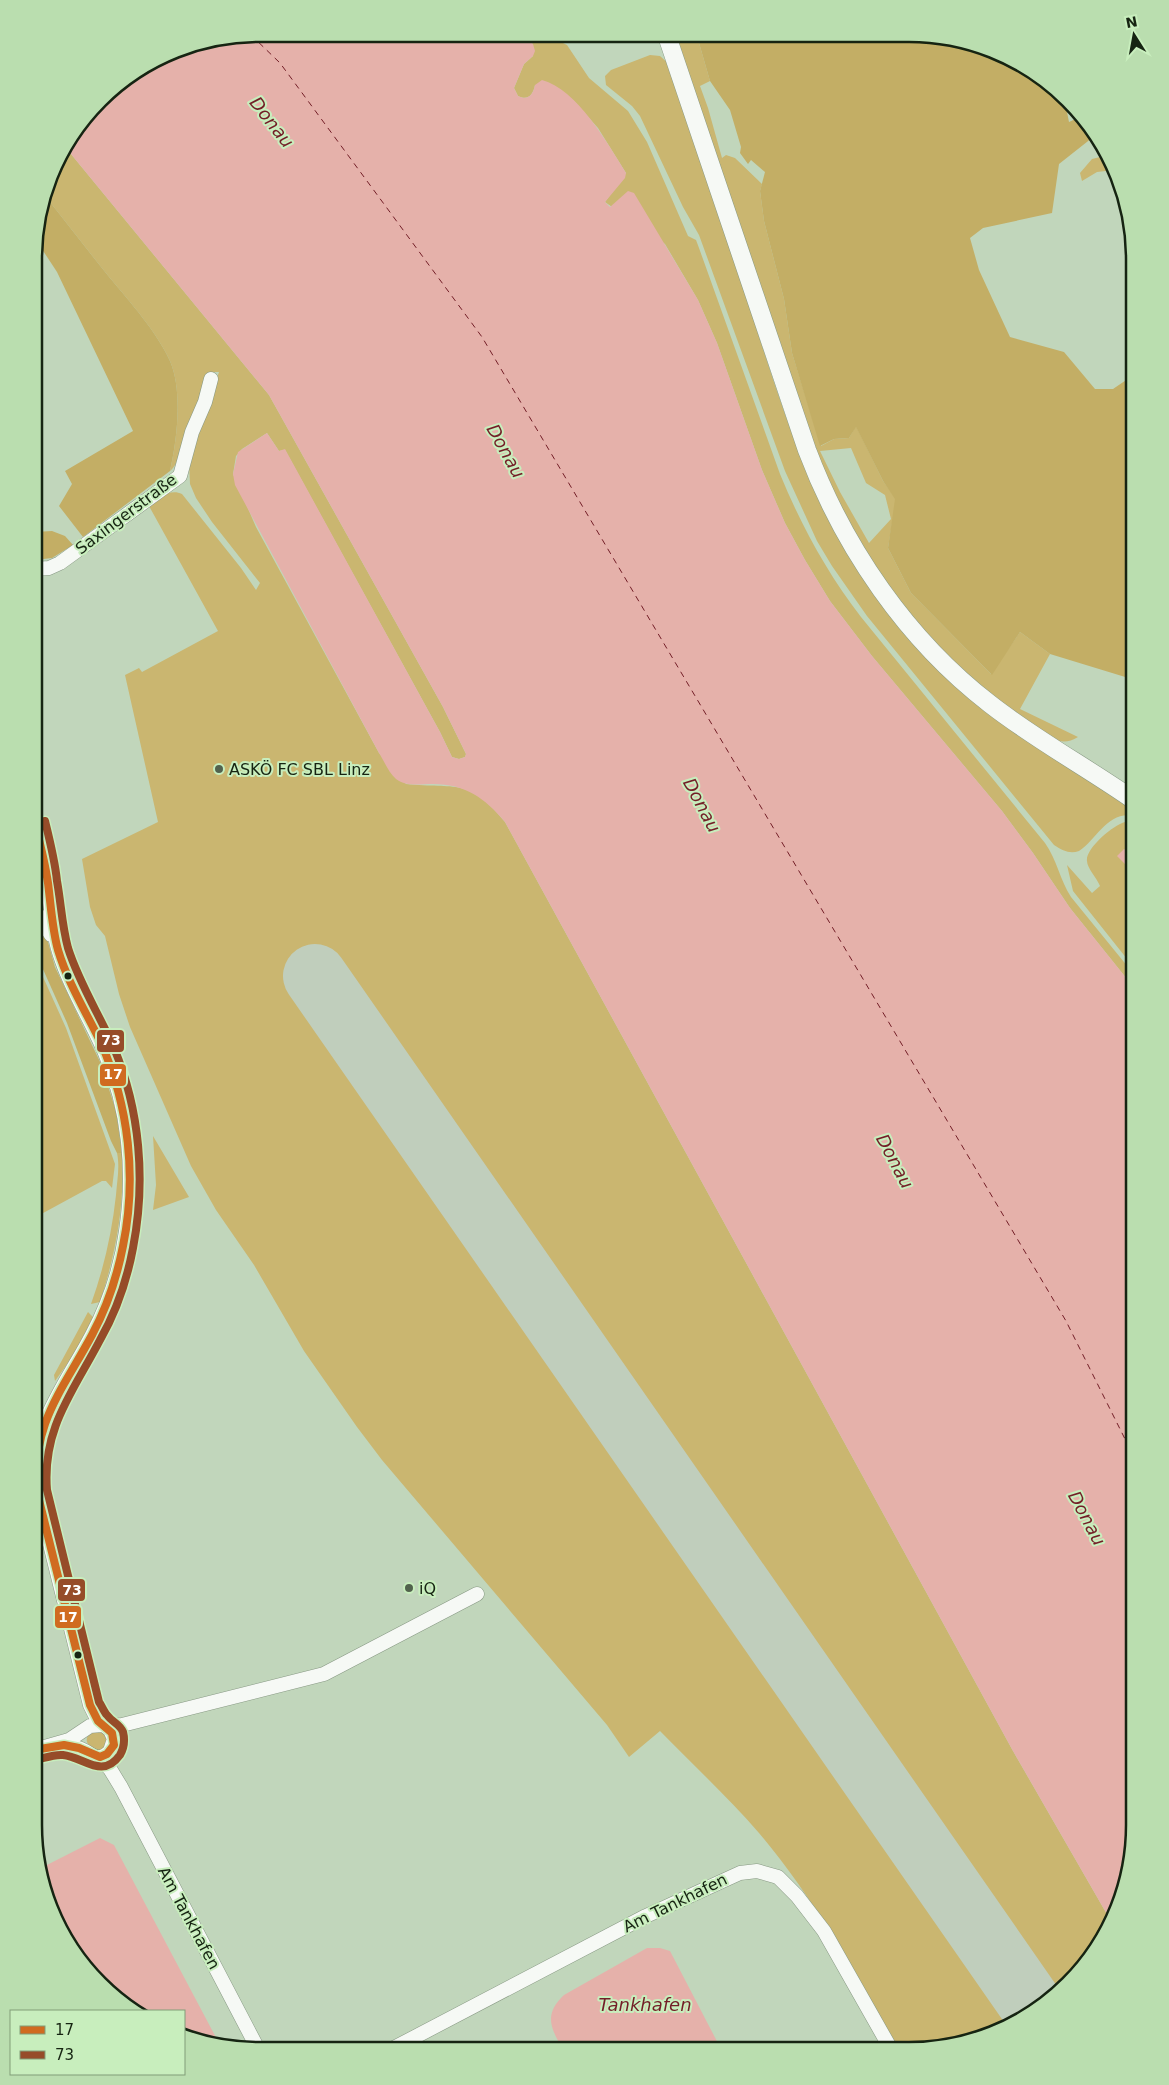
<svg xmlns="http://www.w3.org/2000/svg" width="1169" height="2085" font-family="'DejaVu Sans',sans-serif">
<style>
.green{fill:#cab670;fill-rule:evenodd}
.forest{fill:#c3ae65}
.water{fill:#e5b1aa}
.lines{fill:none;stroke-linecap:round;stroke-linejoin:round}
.ferry{stroke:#731e27;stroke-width:1;stroke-dasharray:6 5;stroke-linecap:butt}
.runway{stroke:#c0cebc;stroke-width:64}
.minor-casing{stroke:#879883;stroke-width:15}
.major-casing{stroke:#879883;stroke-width:19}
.minor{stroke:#f6f9f5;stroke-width:14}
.major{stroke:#f6f9f5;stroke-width:18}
.bus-1-casing{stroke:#c8eebd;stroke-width:11}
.bus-2-casing{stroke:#c8eebd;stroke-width:11}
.bus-1{stroke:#d06b20;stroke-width:8}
.bus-2{stroke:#964c29;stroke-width:8}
.poi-dot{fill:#52624d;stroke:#c8eebd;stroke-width:2}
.bus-dot{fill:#162412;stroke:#c8eebd;stroke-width:2}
.labels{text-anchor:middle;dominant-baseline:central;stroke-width:4;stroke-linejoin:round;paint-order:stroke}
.street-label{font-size:16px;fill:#162412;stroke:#c8eebd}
.poi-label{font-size:16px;fill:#162412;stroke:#c8eebd;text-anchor:start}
.water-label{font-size:18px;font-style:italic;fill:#731e27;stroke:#c8eebd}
.rim{fill:none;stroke:#162412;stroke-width:2.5}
.line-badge{stroke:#c8eebd;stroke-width:2}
.badge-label{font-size:14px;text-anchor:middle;font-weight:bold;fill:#fff}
</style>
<rect width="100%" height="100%" fill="#c1d6bb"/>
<path class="green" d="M 519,35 L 540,35 L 540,40 L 551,37 L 567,45 L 589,78 L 628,111 L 647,142 L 688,236 L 696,240 L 699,248 L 780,474 C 801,525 827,573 861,617 L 1045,843 C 1057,860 1060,880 1071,897 L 1128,967 L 1135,977 L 1135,989 L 1070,908 L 1033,853 L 1002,811 L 872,656 L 830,601 L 805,560 L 785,523 L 762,470 L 717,343 L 698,300 L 665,244 L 605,202 L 626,173 L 598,128 L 574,101 L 535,85 C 533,95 528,101 518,96 L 514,88 L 524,64 L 533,56 L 533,44 Z
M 675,36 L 697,36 L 710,81 L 700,86 L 708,108 L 722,158 L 726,155 L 735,158 L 762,184 L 760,191 L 764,221 L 784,299 L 792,353 L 821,446 L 834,439 L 849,438 L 856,426 L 883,481 L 896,499 L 888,548 L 911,593 L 991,674 L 1020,632 L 1050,654 L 1020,709 L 1078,737 C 1058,750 1042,732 1025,721 C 946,668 878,583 835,498 C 827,481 820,463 813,446 ZM 851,448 L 866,483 L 885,495 L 891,519 L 869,543 L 840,492 L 820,451 Z
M 650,55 L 660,56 L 669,64 C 696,147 724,231 752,315 C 786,419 813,510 879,600 L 1073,770 L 1135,811 L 1135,816 C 1108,810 1098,838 1079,851 C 1070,854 1063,851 1054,845 L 867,616 L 832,566 L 817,541 L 785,471 L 699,235 L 683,207 L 640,116 L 632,106 L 606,85 L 605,76 L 611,70 Z
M 66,148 L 269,395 L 443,707 L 466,754 L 465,757 L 459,759 L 452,757 L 440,732 L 285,450 L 279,451 L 267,433 L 242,449 L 236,456 L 233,474 L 256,527 L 379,753 L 406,784 C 456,789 469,777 505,822 L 1013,1751 L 1112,1923 L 1088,1963 L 1035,2013 L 982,2039 L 910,2051 L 898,2051 C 856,1975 815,1899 759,1833 C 728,1797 693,1765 660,1731 L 629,1757 L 607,1725 L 382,1460 L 357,1427 L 304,1351 L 254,1265 L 216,1210 L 191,1166 L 130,1027 L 119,994 L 105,936 L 96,925 L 90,907 L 82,859 L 158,822 L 125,675 L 139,668 L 142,672 L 218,631 L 149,506 C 160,499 169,488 182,494 L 241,568 L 256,590 L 260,583 L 212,522 L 196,498 L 190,484 L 189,461 L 219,372 L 209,372 C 206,389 182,464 170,471 C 177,440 183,391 170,361 C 157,332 130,302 110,278 C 88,251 67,223 46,197 L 57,159 Z
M 1108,155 L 1115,170 L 1097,172 L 1082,181 L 1080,173 L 1092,159 Z
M 1125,822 L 1133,824 L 1135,823 L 1135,861 L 1124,849 L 1130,870 L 1135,874 L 1135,969 L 1073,891 L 1067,865 L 1092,893 L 1100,886 C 1097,878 1087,868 1087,861 C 1085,849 1113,825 1125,822 Z
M 35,954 L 39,968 L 66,1028 L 115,1164 L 112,1188 L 106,1181 L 102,1181 L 34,1218 Z
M 153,1136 L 189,1197 L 153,1210 L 156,1185 Z
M 117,1153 L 122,1153 C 125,1205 116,1253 100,1302 L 91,1304 C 104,1268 112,1232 116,1195 C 117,1181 120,1167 117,1153 Z
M 88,1312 L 93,1317 L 75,1353 L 55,1381 L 54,1375 Z
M 92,1731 L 104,1731 L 109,1743 L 99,1752 C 89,1747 81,1741 92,1731 Z"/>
<path class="forest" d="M 697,36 L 953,38 L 1009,57 L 1021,65 L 1023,69 L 1026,68 L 1058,90 L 1064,97 L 1069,122 L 1082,116 L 1097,134 L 1059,164 L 1052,213 L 983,228 L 970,238 L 979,270 L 1010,337 L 1064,352 L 1095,389 L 1113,389 L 1135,374 L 1135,680 L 1050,654 L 1020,632 L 992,675 L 911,593 L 888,548 L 895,499 L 883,481 L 856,427 L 849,438 L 834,439 L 820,446 L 792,353 L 784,299 L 764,221 L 760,191 L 765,172 L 751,160 L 748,164 L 740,153 L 741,147 L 730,110 L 710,81 Z
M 46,197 C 67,223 88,251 110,278 C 130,302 157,332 170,361 C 183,391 177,440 170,471 L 83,537 L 59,506 L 72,484 L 65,471 L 133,431 L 57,272 L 36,240 L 36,230 Z
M 52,531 L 65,536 L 73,545 L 52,558 L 35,560 L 35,532 Z
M 35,920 L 48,942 L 55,967 L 101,1064 L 116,1111 L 122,1153 L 117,1153 L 111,1141 L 67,1023 L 42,967 L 40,958 L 41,947 L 35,932 Z"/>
<path class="water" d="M 259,34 L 519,35 L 533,44 L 535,51 L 533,56 L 524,64 L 514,88 L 518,96 C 528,101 533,95 535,85 L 542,80 C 577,89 608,144 626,173 L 625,178 L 605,202 L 610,207 L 628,191 L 634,193 L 698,300 L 717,343 L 762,470 L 785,523 L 805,560 L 830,601 L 872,656 L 1002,811 L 1033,853 L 1070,908 L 1135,989 L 1135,1841 L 1118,1912 L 1112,1923 L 1013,1751 L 505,822 C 485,798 465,784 433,784 C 421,784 406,787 396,779 C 389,773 384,761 379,753 L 235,485 L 233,474 L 238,452 L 267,433 L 279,451 L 285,449 L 440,732 L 452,757 L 459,759 L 465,757 L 466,754 L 443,707 L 269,395 L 66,148 L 110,90 L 173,51 Z
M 1124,849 L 1135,861 L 1135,874 L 1117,856 Z
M 100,1838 L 114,1845 L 221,2047 L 184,2037 L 184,2011 L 133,2011 L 122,2004 L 72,1951 L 46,1898 L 41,1868 Z
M 647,1948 L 660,1948 L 670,1951 L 722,2051 L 563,2050 C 551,2028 543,2015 564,1995 Z"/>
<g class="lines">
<path class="ferry" d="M 251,35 L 280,63 L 482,337 L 1066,1321 L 1135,1459"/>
<path class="runway" d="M 315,976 L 1036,2012"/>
<defs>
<path id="minor" d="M 35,569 L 49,568 L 60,563 L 180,476 L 192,432 L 205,402 L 211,379
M 35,824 C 39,839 43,856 46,872 C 51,902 51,932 62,961 C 73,993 92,1022 105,1053 C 129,1109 135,1172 126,1231 C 121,1268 109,1303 92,1335 C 66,1385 26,1431 37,1492 L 90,1705 L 98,1721 L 110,1730 L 114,1739 L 110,1751 C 97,1764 93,1754 81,1749 C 74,1746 65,1745 57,1745
M 35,910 L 51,935
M 105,1726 L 122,1725 L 324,1674 L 477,1594
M 34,1750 L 69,1740 L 90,1726 L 101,1725
M 98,1757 L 110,1769 L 121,1787 L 258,2049
M 390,2050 L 646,1916 L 740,1873 L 757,1871 L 778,1877 L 797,1896 L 824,1931 L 892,2051"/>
<path id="major" d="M 667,36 L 807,450 C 844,548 907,640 990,704 C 1036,740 1088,768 1135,801"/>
</defs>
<use href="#minor" class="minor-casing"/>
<use href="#major" class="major-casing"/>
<use href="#minor" class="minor"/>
<use href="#major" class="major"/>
<defs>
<path id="bus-1" d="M 34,1750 L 64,1745 L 79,1748 L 100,1757 L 107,1754 L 114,1745 L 112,1733 L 98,1721 L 90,1705 L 37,1492 C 31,1424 62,1391 92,1335 C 107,1307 117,1277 123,1246 C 137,1178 129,1106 101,1043 C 86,1012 68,983 58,950 C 52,928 51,906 48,883 C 45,863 40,843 35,824"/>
<path id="bus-2" d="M 36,1760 C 45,1758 54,1754 63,1755 C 84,1757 102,1780 120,1755 C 124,1748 125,1740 123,1732 C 120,1724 112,1722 107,1715 C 104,1712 102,1706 99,1702 L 47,1490 C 42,1428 73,1392 100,1340 C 116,1312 127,1280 133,1248 C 146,1181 140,1110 114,1048 C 99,1014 79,983 68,948 C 62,926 61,903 57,881 C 55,861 50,841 45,821"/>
</defs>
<use href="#bus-1" class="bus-1-casing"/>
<use href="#bus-2" class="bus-2-casing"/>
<use href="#bus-1" class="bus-1"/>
<use href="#bus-2" class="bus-2"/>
</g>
<g class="poi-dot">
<circle cx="219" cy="769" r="5"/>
<circle cx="409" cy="1588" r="5"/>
</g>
<g class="bus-dot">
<circle cx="68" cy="976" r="4.5"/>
<circle cx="78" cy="1655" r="4.5"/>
</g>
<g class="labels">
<g class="street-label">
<text transform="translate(126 514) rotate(-37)">Saxingerstraße</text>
<text transform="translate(675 1903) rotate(-26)">Am Tankhafen</text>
<text transform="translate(189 1918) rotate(62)">Am Tankhafen</text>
</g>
<g class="poi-label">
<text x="229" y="769">ASKÖ FC SBL Linz</text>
<text x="419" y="1588">iQ</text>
</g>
<g class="water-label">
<text transform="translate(272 122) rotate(52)">Donau</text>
<text transform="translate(506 451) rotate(61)">Donau</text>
<text transform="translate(702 805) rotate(62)">Donau</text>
<text transform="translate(895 1161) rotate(62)">Donau</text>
<text transform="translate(1087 1518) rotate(62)">Donau</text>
<text x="645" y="2004">Tankhafen</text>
</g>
</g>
<path d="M0 0H1169V2085H0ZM259 42H909A217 217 0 0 1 1126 259V1825A217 217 0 0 1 909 2042H259A217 217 0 0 1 42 1825V259A217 217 0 0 1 259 42Z" fill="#badeaf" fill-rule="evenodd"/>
<path class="rim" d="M259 42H909A217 217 0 0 1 1126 259V1825A217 217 0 0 1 909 2042H259A217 217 0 0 1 42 1825V259A217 217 0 0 1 259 42Z"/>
<g class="line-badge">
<rect x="96" y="1029" width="29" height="24" rx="5" fill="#964c29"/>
<rect x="99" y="1063" width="28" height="24" rx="5" fill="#d06b20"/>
<rect x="57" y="1578" width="29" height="24" rx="5" fill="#964c29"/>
<rect x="54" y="1605" width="28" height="24" rx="5" fill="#d06b20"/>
</g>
<g class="badge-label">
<text x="111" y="1045">73</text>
<text x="113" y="1079">17</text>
<text x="72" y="1595">73</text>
<text x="68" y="1622">17</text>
</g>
<rect x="10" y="2010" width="175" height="65" fill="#c8eebd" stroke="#819d79"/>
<rect x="20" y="2026" width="25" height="8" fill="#d06b20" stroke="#819d79"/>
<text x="55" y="2035" font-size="15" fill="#162412">17</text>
<rect x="20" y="2051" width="25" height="8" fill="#964c29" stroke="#819d79"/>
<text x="55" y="2060" font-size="15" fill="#162412">73</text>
<g transform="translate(1134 35) rotate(349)" stroke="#c8eebd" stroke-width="4" paint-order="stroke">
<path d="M0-4L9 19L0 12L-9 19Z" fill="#162412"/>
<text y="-8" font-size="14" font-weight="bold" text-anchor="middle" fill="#162412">N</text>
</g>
</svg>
